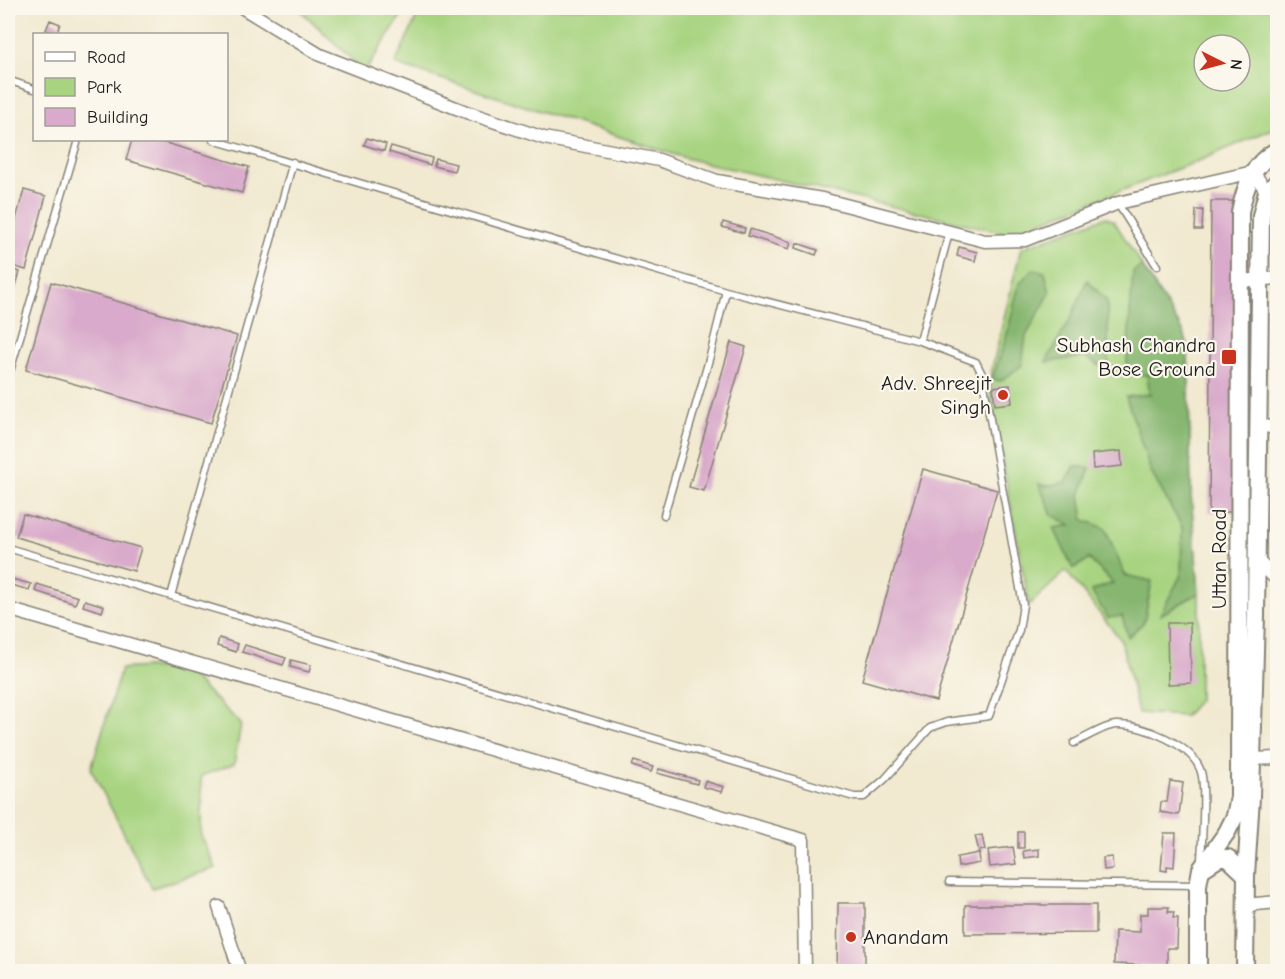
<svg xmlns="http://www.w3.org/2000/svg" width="1285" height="979" font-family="'Comic Neue',sans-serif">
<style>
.green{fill:#a8d481;stroke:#62784e;stroke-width:1.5;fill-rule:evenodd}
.forest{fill:#86b66f;stroke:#516946;stroke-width:1.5}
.building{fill:#d9aacb}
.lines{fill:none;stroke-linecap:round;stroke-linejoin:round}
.service-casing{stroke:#868276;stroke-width:9}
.minor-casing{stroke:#868276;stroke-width:15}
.secondary-casing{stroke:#868276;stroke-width:20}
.service{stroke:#fff;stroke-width:6}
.minor{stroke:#fff;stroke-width:12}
.secondary{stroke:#fff;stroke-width:16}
.poi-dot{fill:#c8321e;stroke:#fbf7ec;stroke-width:2}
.labels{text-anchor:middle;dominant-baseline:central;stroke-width:4.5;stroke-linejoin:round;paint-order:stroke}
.poi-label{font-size:21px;fill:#1c1c1c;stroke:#fbf7ec;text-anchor:end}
.street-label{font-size:21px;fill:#1c1c1c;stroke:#fbf7ec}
</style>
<rect width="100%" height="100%" fill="#fbf7ec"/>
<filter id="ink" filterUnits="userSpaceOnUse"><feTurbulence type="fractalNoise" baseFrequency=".0167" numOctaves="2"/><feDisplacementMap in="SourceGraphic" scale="12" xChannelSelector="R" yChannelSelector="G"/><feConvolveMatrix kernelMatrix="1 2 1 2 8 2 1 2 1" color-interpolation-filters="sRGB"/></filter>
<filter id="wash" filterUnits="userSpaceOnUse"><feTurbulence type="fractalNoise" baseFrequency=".008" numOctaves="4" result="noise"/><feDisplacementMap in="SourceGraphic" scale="24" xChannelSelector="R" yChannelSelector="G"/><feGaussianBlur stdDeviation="1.35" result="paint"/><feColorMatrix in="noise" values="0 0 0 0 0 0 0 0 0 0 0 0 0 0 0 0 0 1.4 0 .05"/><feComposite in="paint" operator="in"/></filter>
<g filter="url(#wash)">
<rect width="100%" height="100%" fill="#f1e9d0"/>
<path class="green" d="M 298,8 L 406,8 L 365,72 Z
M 421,8 L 1277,8 L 1277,127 L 1203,159 L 1009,234 L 685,158 L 395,64 ZM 1204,45 L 1240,45 L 1240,81 L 1204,81 Z
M 1106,217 L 1114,221 L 1184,333 L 1188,347 L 1191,495 L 1199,593 L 1199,700 L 1185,716 L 1138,713 L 1121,640 L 1066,571 L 1029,605 L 990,391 L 992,368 L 1021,248 Z
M 148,667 L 188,673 L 241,724 L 234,764 L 201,776 L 201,835 L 216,868 L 152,888 L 91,769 L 121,669 Z"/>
<path class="forest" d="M 1142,266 L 1184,333 L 1188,347 L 1191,495 L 1199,593 L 1160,615 L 1181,575 L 1182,527 L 1151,472 L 1126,397 L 1150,394 L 1147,375 L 1126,375 L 1133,272 Z
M 1033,269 L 1045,272 L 1050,293 L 1026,336 L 1022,365 L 1001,381 L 992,379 L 1006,338 L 1019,284 Z
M 1087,280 L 1107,301 L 1109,371 L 1085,357 L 1046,362 L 1072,316 Z
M 1075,466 L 1090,468 L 1080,495 L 1084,520 L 1105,528 L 1125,575 L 1152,581 L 1144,622 L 1128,637 L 1122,616 L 1108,618 L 1091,591 L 1113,583 L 1089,559 L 1073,569 L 1054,528 L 1071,525 L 1052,515 L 1039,484 L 1046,486 L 1066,482 Z"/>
<g id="blocks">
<path class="building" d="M 50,20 L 60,24 L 56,34 L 46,30 Z
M 367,138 L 386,144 L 384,151 L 364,145 Z
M 132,140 L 155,140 L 249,167 L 242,193 L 126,160 Z
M 391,146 L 432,158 L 430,165 L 389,152 Z
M 436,159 L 456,164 L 454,171 L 434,166 Z
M 24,190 L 46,196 L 26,270 L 8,265 L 8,248 Z
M 1211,201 L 1249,201 L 1247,512 L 1209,512 Z
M 1196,210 L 1203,210 L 1202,230 L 1195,230 Z
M 723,222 L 745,228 L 744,233 L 722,227 Z
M 750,229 L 791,242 L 789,249 L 748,236 Z
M 797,243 L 818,250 L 816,255 L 796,248 Z
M 959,247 L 977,252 L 975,261 L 957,256 Z
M 8,268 L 20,272 L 8,313 Z
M 51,282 L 237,336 L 211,423 L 26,370 Z
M 731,342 L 746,347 L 704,491 L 689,487 Z
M 1010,385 L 1012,403 L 995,405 L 993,387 Z
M 1121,451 L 1122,466 L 1093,469 L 1092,454 Z
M 923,469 L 997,490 L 936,701 L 862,680 Z
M 23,514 L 141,548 L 134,571 L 16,537 Z
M 12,579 L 31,584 L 29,590 L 11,585 Z
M 37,584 L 78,597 L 75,604 L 35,591 Z
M 85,600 L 104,606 L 102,612 L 83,606 Z
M 1167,623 L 1190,623 L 1191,683 L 1168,684 Z
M 219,638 L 238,644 L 236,652 L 217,646 Z
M 245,645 L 286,658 L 283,665 L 242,652 Z
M 291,660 L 311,665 L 309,672 L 290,667 Z
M 634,761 L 653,767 L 651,772 L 632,766 Z
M 659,769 L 698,780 L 697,784 L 657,773 Z
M 705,781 L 724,787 L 722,792 L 703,787 Z
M 1170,781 L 1183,783 L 1179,815 L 1160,812 L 1161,802 L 1167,802 Z
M 1018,832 L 1024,832 L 1024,848 L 1018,848 Z
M 1164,833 L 1176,833 L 1174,867 L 1167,866 L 1167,871 L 1161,870 Z
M 982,835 L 985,850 L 979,851 L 975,836 Z
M 1013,847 L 1016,864 L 990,867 L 988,850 Z
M 1039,849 L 1039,856 L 1024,858 L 1023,851 Z
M 979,853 L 980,863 L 958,867 L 957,857 Z
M 1112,857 L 1113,869 L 1104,870 L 1103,858 Z
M 838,903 L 865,903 L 865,972 L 837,972 Z
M 965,905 L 1096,905 L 1096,933 L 965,934 Z
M 1148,907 L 1169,907 L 1168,912 L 1174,912 L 1173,918 L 1178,918 L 1177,948 L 1167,948 L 1167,966 L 1114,964 L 1115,931 L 1140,932 L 1140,914 L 1148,914 Z"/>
</g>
</g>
<g filter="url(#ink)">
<use href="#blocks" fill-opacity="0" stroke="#868276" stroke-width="1.5"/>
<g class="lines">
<defs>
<path id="service" d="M 8,80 L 34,89
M 1118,204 L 1157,266
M 920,341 L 949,233
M 8,378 L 78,140
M 664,515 L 710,356 L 726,291
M 8,548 L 854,797 L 864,797 L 885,779 L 930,728 L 947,722 L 989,716 L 1019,630 L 1023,605 L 982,374 L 976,362 L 920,341 L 726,291 L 213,140
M 171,596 L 293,162
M 1074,743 C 1086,738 1103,726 1116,725 C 1143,724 1193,745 1201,772 C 1206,787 1202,841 1201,860
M 949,882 L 1198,885"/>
<path id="minor" d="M 243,8 L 320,55 L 469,113 L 544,138 L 659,160 L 717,181 L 822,199 L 985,241 L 1025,240 L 1118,203 L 1253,172 L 1267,192
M 1240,281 L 1278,278
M 1257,424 L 1278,429
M 1256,559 L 1278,581
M 8,609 L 803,840 L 805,972
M 1252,759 L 1278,758
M 1245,905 L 1278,902
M 219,907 L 240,972"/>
<path id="secondary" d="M 1202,869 L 1219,858 L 1228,858 L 1246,875
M 1198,972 L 1198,885 L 1201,869 L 1227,832 L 1235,816 L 1239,797 L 1240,212 C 1245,187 1253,162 1278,150
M 1245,972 L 1246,875 L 1251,797 L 1256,615 L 1261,216 L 1267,192 L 1278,181"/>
</defs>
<use href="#service" class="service-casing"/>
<use href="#minor" class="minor-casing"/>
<use href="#secondary" class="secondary-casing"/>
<use href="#service" class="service"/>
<use href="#minor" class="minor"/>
<use href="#secondary" class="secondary"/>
</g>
</g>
<g class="poi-dot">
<rect x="1221" y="349" width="16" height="16" rx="3"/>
<circle cx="1003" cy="395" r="6"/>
<circle cx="851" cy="937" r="6"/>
</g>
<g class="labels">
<g class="poi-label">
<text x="1216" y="345">Subhash Chandra<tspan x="1216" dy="24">Bose Ground</tspan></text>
<text x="991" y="383">Adv. Shreejit<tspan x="991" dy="24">Singh</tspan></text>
<text x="863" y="937" text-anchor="start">Anandam</text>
</g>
<g class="street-label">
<text transform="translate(1219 559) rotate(-90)">Uttan Road</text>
</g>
</g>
<rect width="1285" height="979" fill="none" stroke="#fbf7ec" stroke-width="30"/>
<rect x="33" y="33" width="195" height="108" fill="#fbf7ec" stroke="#a29f99" stroke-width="1.5"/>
<rect x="45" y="52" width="30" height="9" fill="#ffffff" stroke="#a29f99" stroke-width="1.5"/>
<text x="87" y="63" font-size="18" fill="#1c1c1c">Road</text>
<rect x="45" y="78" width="30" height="18" fill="#a8d481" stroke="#a29f99" stroke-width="1.5"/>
<text x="87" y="93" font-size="18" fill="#1c1c1c">Park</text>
<rect x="45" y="108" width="30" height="18" fill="#d9aacb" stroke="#a29f99" stroke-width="1.5"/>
<text x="87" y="123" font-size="18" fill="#1c1c1c">Building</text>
<g transform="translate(1222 63) rotate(96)"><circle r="28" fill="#fbf7ec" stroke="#a29f99" stroke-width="1.5"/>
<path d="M0-4.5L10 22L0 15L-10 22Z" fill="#c8321e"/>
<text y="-9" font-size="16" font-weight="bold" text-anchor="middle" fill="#1c1c1c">N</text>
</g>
</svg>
